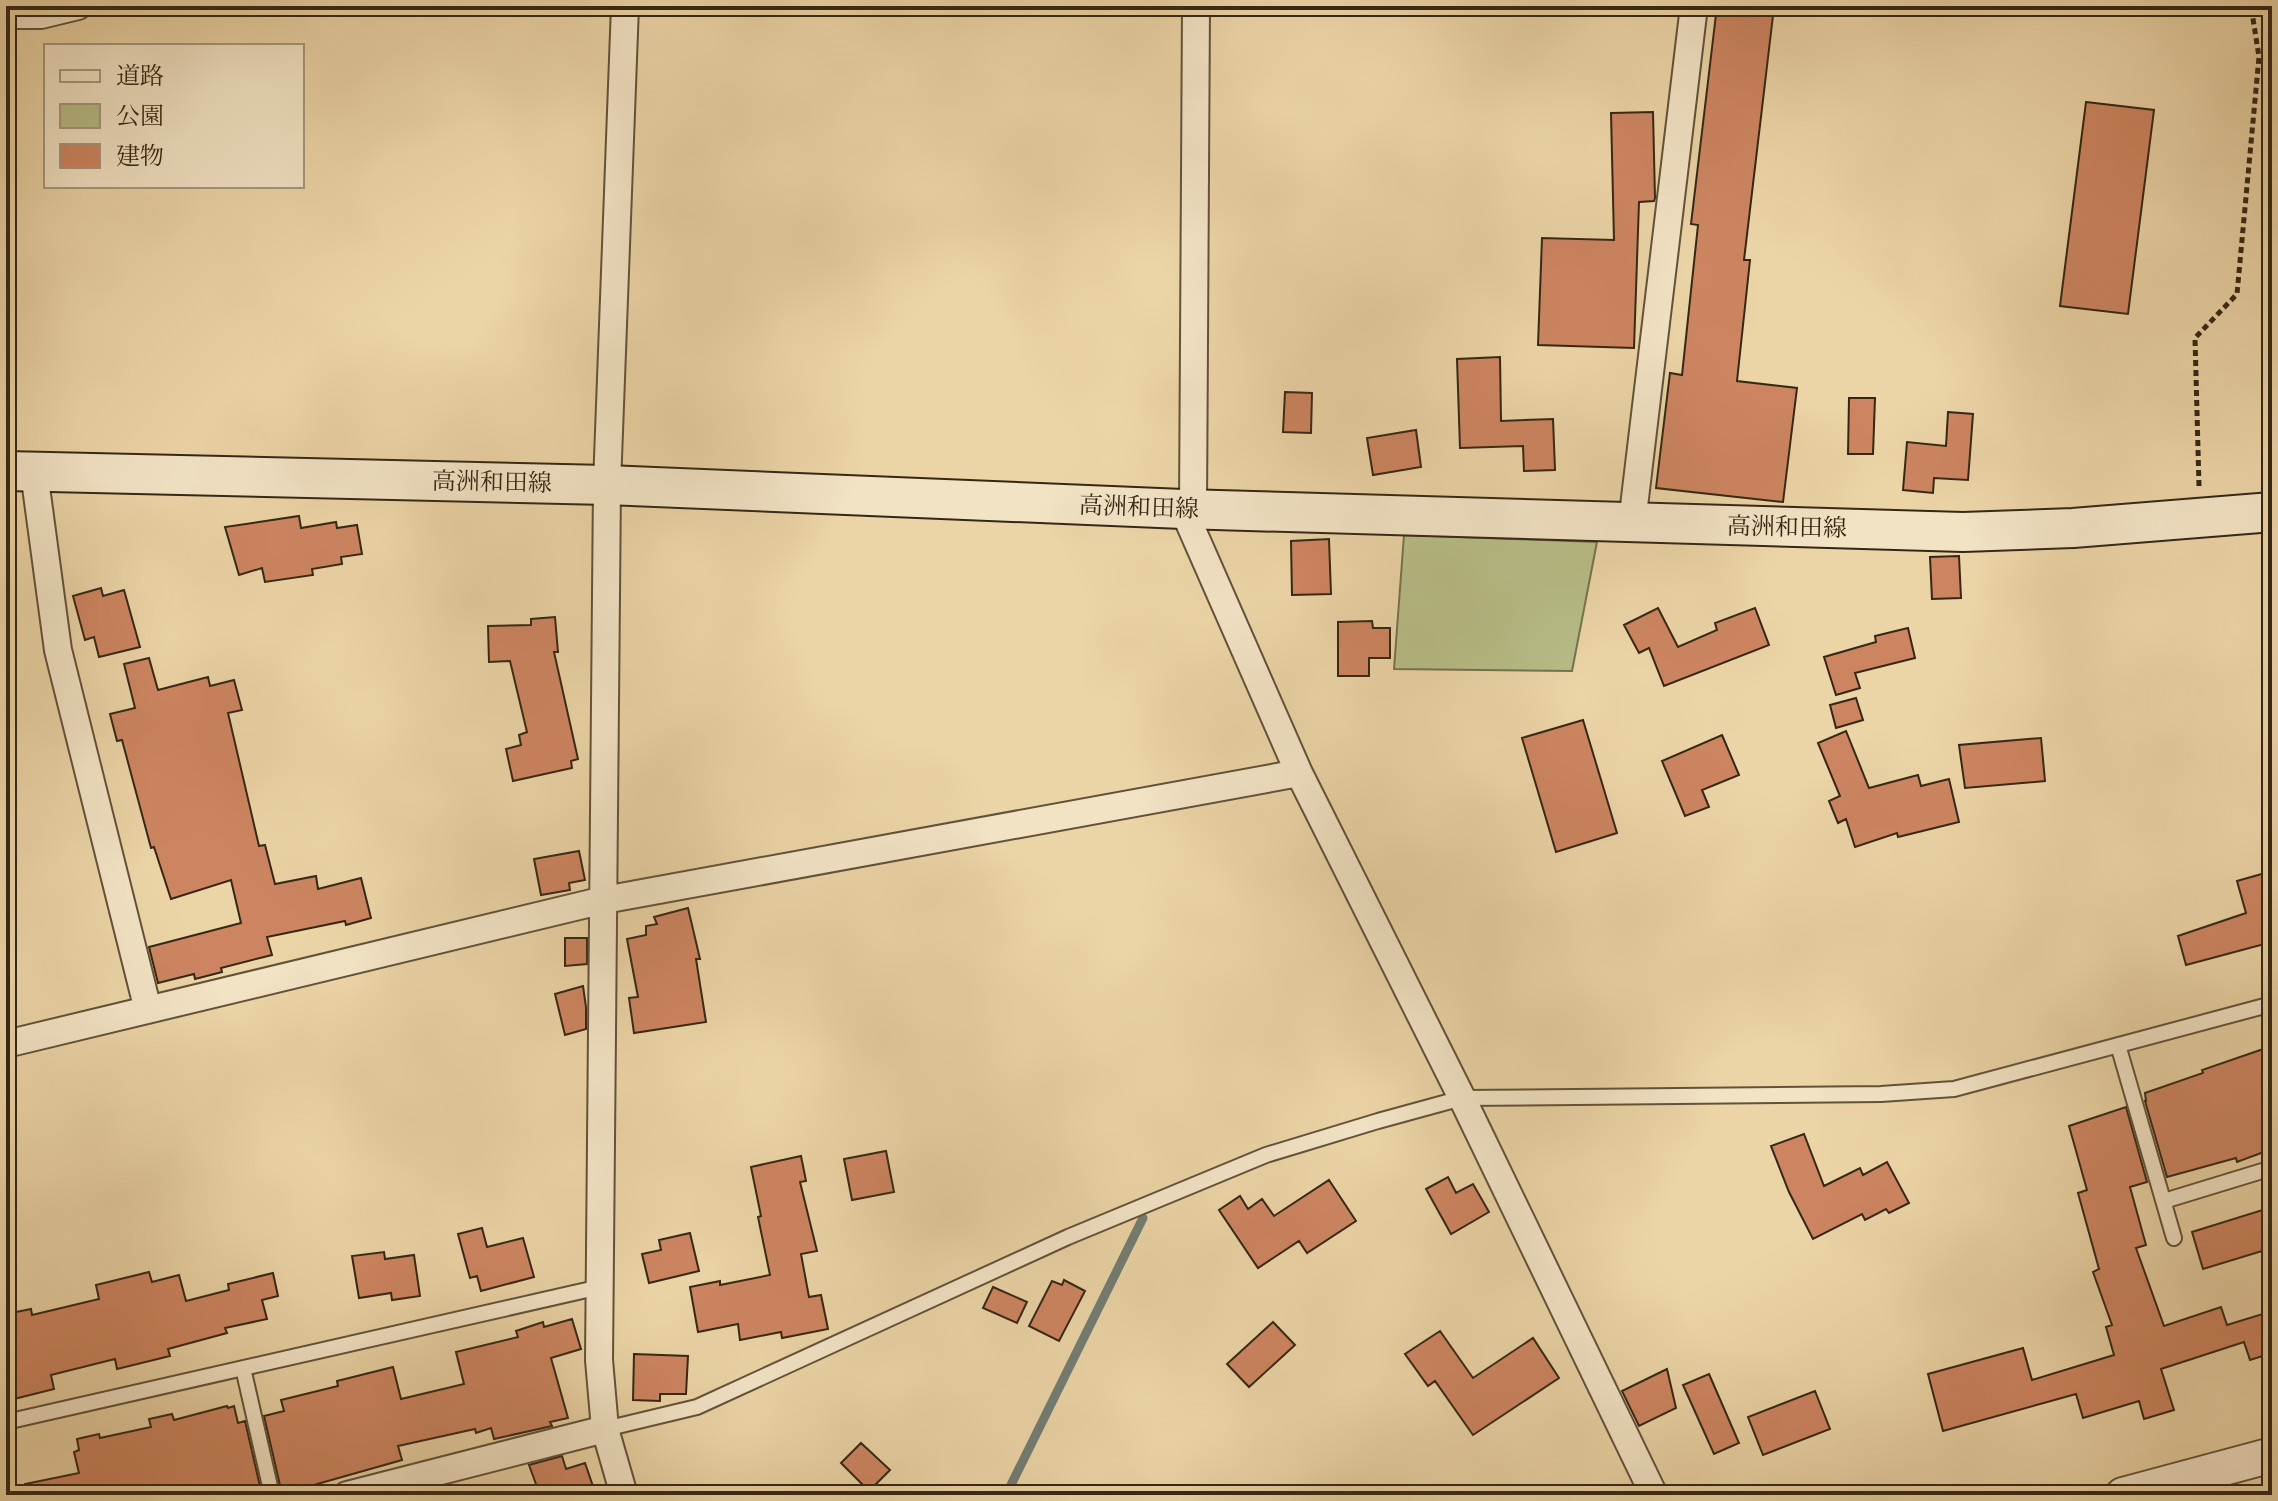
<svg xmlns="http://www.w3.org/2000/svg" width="2278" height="1501" font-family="Alegreya,'Noto Serif JP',serif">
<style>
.green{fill:#b7bd87;stroke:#76724e;stroke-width:2}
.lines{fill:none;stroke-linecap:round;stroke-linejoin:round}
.stream{stroke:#727d73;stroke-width:9}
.building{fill:#cd8561;stroke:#352715;stroke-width:2}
.service-casing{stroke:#625239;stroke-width:18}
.minor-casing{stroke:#625239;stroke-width:30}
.tertiary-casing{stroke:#625239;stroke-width:38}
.secondary-casing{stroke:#352715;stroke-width:42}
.path{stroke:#352715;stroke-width:5;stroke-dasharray:6 4;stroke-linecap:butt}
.service{stroke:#f2e3c5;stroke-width:14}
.minor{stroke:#f2e3c5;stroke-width:26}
.tertiary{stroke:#f2e3c5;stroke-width:34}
.secondary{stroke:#f2e3c5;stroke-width:38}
.labels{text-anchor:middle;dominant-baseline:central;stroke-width:6;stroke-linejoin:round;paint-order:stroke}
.street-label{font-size:24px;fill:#352715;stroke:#f2e3c5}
</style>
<rect width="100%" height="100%" fill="#ebd4a6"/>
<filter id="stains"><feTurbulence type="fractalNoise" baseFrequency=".0025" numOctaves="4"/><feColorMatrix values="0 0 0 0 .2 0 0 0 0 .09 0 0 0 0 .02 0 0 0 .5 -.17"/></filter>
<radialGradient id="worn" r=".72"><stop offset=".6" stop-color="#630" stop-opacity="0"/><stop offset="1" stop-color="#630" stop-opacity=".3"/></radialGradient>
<path class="green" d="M 1404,535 L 1597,542 L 1572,671 L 1394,669 Z"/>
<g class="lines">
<path class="stream" d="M 1006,1495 L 1143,1218"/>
</g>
<path class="building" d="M 1717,6 L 1774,7 L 1744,260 L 1750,260 L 1737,381 L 1797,388 L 1783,502 L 1656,488 L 1670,373 L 1682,375 L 1698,225 L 1691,224 Z
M 2086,102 L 2154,110 L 2128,314 L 2060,306 Z
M 1653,112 L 1655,198 L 1654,201 L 1639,202 L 1634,348 L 1538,345 L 1542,238 L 1614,240 L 1611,113 Z
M 1500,357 L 1501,421 L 1553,419 L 1555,470 L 1524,471 L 1523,446 L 1460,448 L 1457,359 Z
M 1285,392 L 1312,393 L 1311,433 L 1283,432 Z
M 1849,398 L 1875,398 L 1873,454 L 1848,454 Z
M 1948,412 L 1973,414 L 1968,480 L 1934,478 L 1933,493 L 1903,490 L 1907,442 L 1946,446 Z
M 1416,430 L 1421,467 L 1373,475 L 1367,438 Z
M 299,516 L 301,528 L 336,522 L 337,528 L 357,525 L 362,554 L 341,557 L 342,564 L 312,569 L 313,575 L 265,582 L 262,568 L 239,575 L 225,527 Z
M 1329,539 L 1331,594 L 1292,595 L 1291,541 Z
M 1959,556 L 1961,598 L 1932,599 L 1930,557 Z
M 101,588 L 103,596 L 124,590 L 140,647 L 99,657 L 94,637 L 85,640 L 73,596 Z
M 1658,608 L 1678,647 L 1717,630 L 1715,623 L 1755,608 L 1769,645 L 1664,686 L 1649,648 L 1639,653 L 1624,625 Z
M 555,617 L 558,652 L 554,652 L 578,759 L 571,761 L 572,768 L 513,781 L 506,749 L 521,745 L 519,735 L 527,732 L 510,661 L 489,662 L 488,626 L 531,625 L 531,619 Z
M 1372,621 L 1373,628 L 1390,628 L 1390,658 L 1369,658 L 1369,676 L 1338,676 L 1338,622 Z
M 1908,628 L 1915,658 L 1855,673 L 1860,688 L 1836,695 L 1824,657 L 1876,642 L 1875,636 Z
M 149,658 L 158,690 L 208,677 L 210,686 L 234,680 L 242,710 L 228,713 L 259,846 L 265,845 L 275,884 L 316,876 L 318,889 L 361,878 L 371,918 L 346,925 L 345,921 L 267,937 L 272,955 L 221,968 L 222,972 L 195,979 L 194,974 L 158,983 L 149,947 L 241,923 L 231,880 L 171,899 L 154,847 L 151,848 L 122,740 L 117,741 L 110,714 L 135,708 L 124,664 Z
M 1856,698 L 1863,720 L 1836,728 L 1830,705 Z
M 1583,720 L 1617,833 L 1556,852 L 1522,738 Z
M 1846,731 L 1869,788 L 1918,775 L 1921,786 L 1949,779 L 1959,822 L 1898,837 L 1897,833 L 1855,847 L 1846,819 L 1838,823 L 1829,801 L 1840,796 L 1818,743 Z
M 1722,735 L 1739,775 L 1702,790 L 1709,807 L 1685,816 L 1662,761 Z
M 2041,738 L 2045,781 L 1965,788 L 1959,745 Z
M 579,851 L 585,880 L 569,883 L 570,890 L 541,895 L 534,859 Z
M 2272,871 L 2272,942 L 2186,965 L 2178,936 L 2246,913 L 2237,881 Z
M 688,908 L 700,959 L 696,959 L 706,1022 L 634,1033 L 629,998 L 638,997 L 627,939 L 646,935 L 646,926 L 657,924 L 654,917 Z
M 565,938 L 587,938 L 587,964 L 565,966 Z
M 583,986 L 586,1007 L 586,1029 L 565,1035 L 555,994 Z
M 2272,1046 L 2272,1149 L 2237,1162 L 2236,1158 L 2167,1177 L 2145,1101 L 2146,1101 L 2145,1093 L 2203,1073 L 2202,1070 Z
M 2126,1107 L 2147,1182 L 2130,1187 L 2146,1245 L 2136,1248 L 2164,1326 L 2221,1307 L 2227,1325 L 2272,1311 L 2272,1353 L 2250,1360 L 2244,1342 L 2161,1369 L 2174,1410 L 2144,1419 L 2139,1401 L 2083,1418 L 2076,1394 L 1943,1431 L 1928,1374 L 2023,1348 L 2032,1380 L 2114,1355 L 2106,1327 L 2112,1325 L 2093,1272 L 2099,1269 L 2078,1193 L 2087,1190 L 2069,1126 Z
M 1804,1134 L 1824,1186 L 1860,1168 L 1863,1175 L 1887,1162 L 1909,1203 L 1889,1213 L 1886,1209 L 1865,1220 L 1862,1214 L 1813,1239 L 1789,1192 L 1771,1146 Z
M 886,1151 L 894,1192 L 852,1200 L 844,1159 Z
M 801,1156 L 806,1181 L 800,1182 L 817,1251 L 801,1254 L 809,1297 L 821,1295 L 828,1329 L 782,1338 L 781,1332 L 740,1340 L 738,1324 L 698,1332 L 690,1287 L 720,1281 L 720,1285 L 770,1275 L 758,1217 L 761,1216 L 751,1167 Z
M 1448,1177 L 1456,1193 L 1473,1184 L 1489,1212 L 1451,1234 L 1426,1189 Z
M 1329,1180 L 1356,1221 L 1307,1253 L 1299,1241 L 1258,1268 L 1219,1210 L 1240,1196 L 1248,1209 L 1262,1199 L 1274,1216 Z
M 2272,1207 L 2272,1248 L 2203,1269 L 2192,1232 Z
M 482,1228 L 487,1247 L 523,1238 L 534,1277 L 481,1291 L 477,1276 L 470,1278 L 458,1234 Z
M 690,1233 L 699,1271 L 649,1283 L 642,1254 L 661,1250 L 659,1240 Z
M 384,1252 L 385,1259 L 414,1255 L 420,1296 L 392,1300 L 391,1293 L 359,1298 L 352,1256 Z
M 149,1272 L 152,1282 L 179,1275 L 186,1301 L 229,1290 L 228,1284 L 273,1273 L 278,1296 L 262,1300 L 267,1319 L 225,1328 L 227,1333 L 168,1349 L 170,1356 L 117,1369 L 115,1359 L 51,1375 L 54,1389 L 14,1399 L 6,1369 L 6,1314 L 31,1309 L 32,1315 L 99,1299 L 96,1285 Z
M 1064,1280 L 1085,1291 L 1059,1341 L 1029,1326 L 1052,1281 L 1062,1285 Z
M 993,1287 L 1027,1302 L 1017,1323 L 983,1308 Z
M 572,1319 L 581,1349 L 551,1358 L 568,1418 L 550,1422 L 552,1426 L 494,1439 L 491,1428 L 476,1433 L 475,1429 L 398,1446 L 402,1460 L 282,1494 L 264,1416 L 284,1411 L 281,1400 L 338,1386 L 337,1381 L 393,1367 L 401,1399 L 464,1384 L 456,1352 L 518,1337 L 516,1331 L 543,1322 L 544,1327 Z
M 1273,1322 L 1295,1345 L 1249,1387 L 1227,1364 Z
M 1440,1331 L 1473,1378 L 1533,1338 L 1559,1378 L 1473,1435 L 1435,1381 L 1428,1386 L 1405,1354 Z
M 634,1354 L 688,1356 L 686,1394 L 660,1394 L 660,1401 L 633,1400 Z
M 1667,1369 L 1676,1408 L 1639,1426 L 1622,1391 Z
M 1709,1374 L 1739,1443 L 1714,1454 L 1683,1385 Z
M 1815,1391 L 1830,1429 L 1763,1455 L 1748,1417 Z
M 227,1406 L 228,1408 L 234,1406 L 238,1423 L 245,1421 L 262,1495 L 26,1495 L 25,1484 L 79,1473 L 74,1452 L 79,1450 L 77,1439 L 99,1434 L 100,1438 L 151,1427 L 149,1419 L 172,1414 L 174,1420 Z
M 861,1443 L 890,1470 L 869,1491 L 841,1463 Z
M 562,1456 L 566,1469 L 585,1463 L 596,1495 L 540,1495 L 529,1465 Z"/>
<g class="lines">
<defs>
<path id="service" d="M 2118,1045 L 2174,1238
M 2164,1201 L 2272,1168
M 243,1368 L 272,1495
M 6,1422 L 600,1287
M 605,1429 L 697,1407 L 1068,1237 L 1266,1155 L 1378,1121 L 1462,1098 L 1881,1094 L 1954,1089 L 2272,1004"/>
<path id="minor" d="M 6,15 L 41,15 L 78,6
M 34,472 L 58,650 L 148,1010
M 1183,509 L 1299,773 L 1462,1098 L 1654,1495
M 1193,509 L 1196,6
M 1632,523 L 1694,6
M 6,1044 L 604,900 L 1299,773
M 347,1495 L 605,1429
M 624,1495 L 605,1429 L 599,1360 L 607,485 L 625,6"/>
<path id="tertiary" d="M 2123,1495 L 2272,1455"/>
<path id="secondary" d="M 6,471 L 607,485 L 1183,509 L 1963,532 L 2073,528 L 2272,512"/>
</defs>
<use href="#service" class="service-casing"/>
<use href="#minor" class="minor-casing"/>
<use href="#tertiary" class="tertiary-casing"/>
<use href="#secondary" class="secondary-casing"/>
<path class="path" d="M 2199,486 L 2195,338 L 2237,294 L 2259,57 L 2251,6"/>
<use href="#service" class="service"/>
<use href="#minor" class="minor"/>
<use href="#tertiary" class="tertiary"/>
<use href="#secondary" class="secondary"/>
</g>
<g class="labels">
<g class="street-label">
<text transform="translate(492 482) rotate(1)">高洲和田線</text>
<text transform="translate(1139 507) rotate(2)">高洲和田線</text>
<text transform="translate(1787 527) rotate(1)">高洲和田線</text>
</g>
</g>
<rect width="2278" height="1501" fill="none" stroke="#ebd4a6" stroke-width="32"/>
<rect x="8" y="8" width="2262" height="1485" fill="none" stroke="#352715" stroke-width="4"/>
<rect x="16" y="16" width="2246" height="1469" fill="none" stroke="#352715" stroke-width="2"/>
<rect x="44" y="44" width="260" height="144" fill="#f2e3c5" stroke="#a6987f" stroke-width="2"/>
<rect x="60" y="70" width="40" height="12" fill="#f2e3c5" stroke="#a6987f" stroke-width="2"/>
<text x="116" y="84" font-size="24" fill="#352715">道路</text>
<rect x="60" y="104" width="40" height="24" fill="#b7bd87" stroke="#a6987f" stroke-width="2"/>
<text x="116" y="124" font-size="24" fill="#352715">公園</text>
<rect x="60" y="144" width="40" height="24" fill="#cd8561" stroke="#a6987f" stroke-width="2"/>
<text x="116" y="164" font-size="24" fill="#352715">建物</text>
<rect width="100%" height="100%" filter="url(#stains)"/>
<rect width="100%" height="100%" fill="url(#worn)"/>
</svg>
